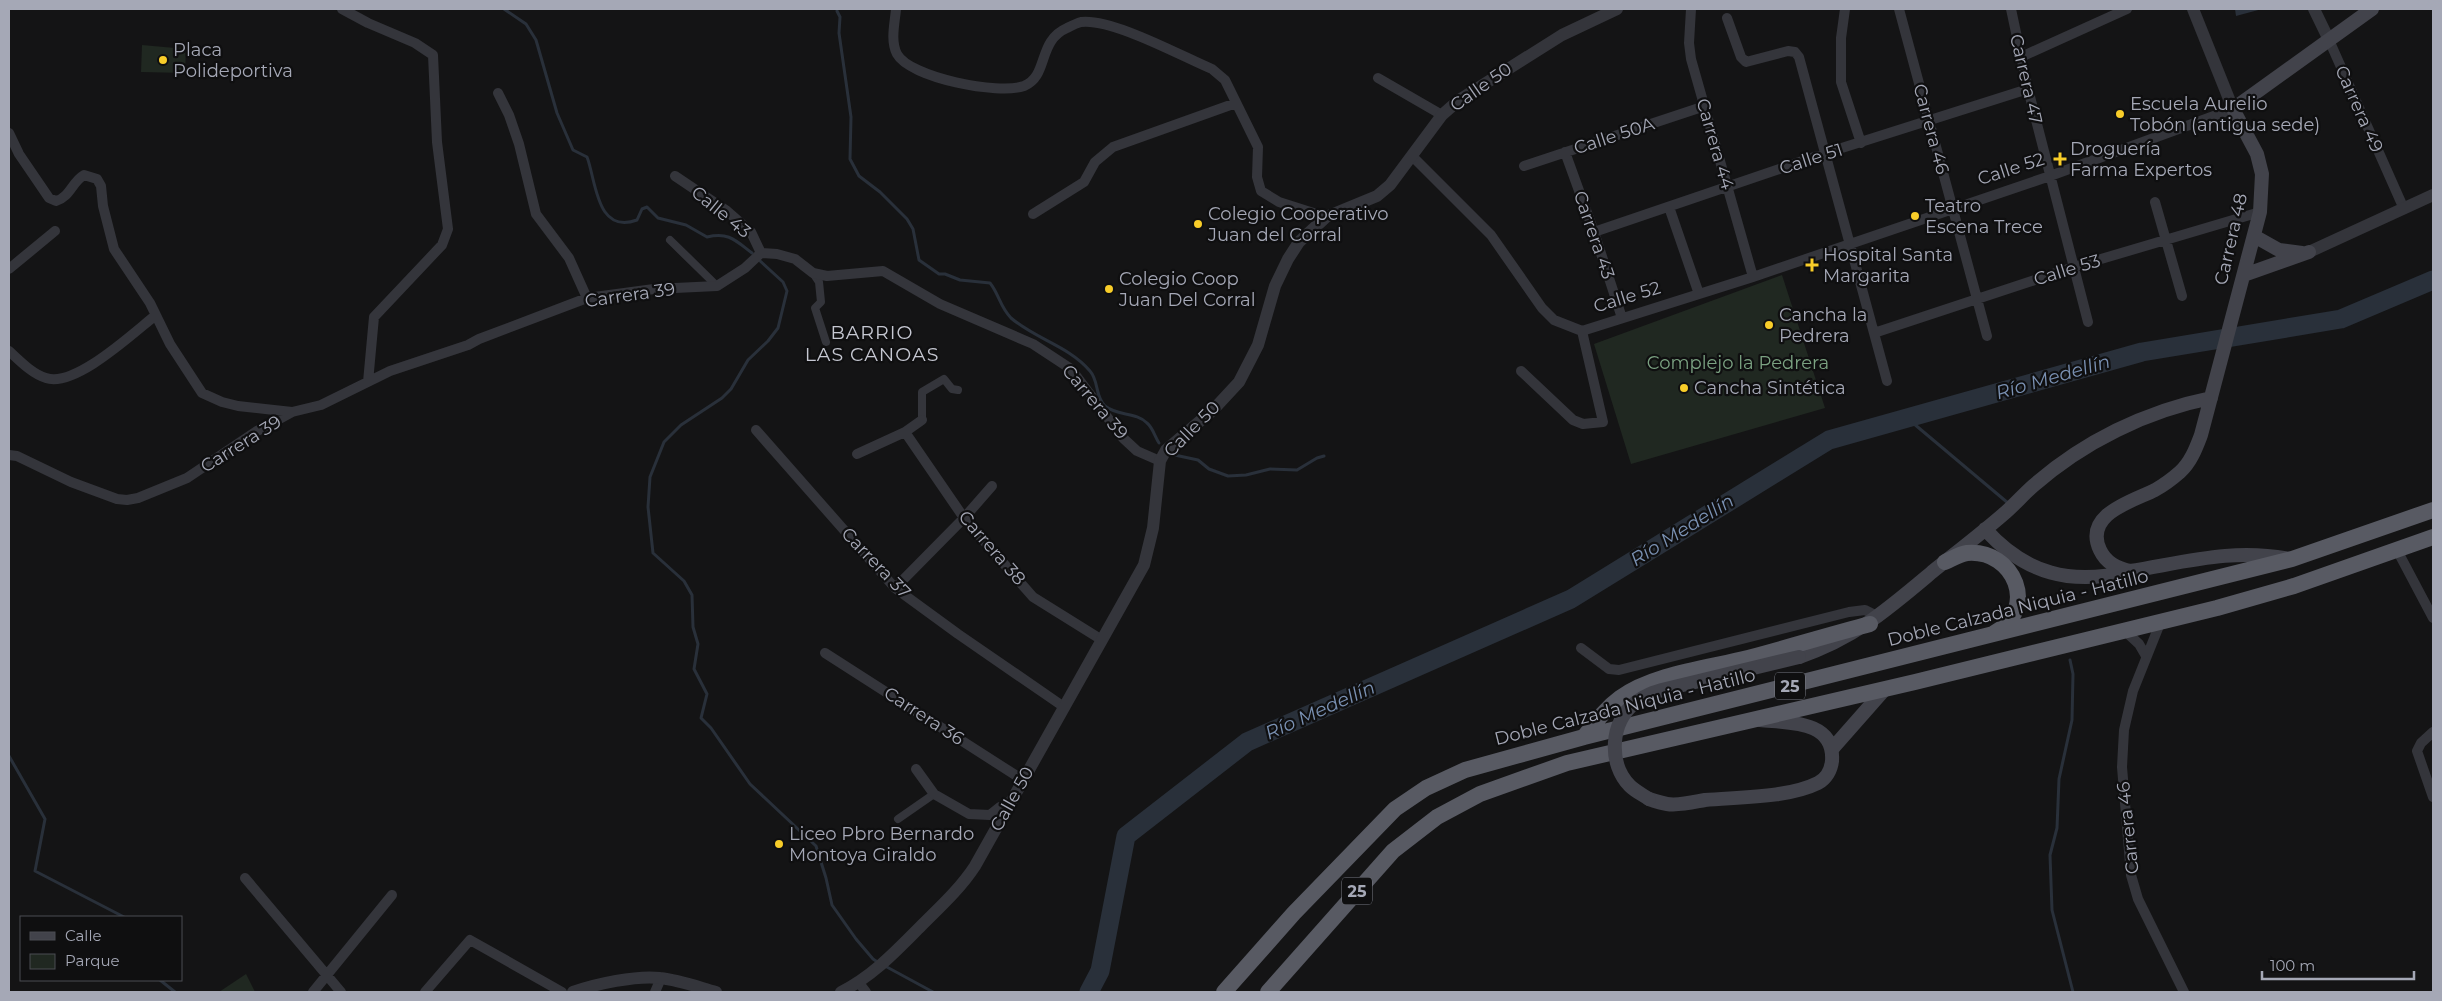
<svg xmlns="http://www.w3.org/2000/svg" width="2442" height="1001" font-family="Montserrat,sans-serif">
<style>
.green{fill:#202821}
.water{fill:#29303a}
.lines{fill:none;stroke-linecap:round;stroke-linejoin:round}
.stream{stroke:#29303a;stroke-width:3}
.river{stroke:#29303a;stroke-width:19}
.pedestrian{stroke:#34353b;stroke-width:8}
.minor{stroke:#34353b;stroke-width:10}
.tertiary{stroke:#34353b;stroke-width:12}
.secondary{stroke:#42434b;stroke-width:14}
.trunk{stroke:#585a63;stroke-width:16}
.secondary-bridge{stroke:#42434b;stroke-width:14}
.poi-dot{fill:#f8cd29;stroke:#0f0f10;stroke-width:2}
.labels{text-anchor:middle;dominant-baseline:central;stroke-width:4.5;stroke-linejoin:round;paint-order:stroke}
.shield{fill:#0f0f10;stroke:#787a84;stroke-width:1}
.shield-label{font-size:16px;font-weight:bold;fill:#a5a8b6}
.poi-label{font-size:18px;fill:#a5a8b6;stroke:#0f0f10;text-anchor:start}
.street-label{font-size:18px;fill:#a5a8b6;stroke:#0f0f10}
.park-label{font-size:18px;fill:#7ba282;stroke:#0f0f10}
.neighbourhood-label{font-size:19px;letter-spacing:1px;fill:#c6c8d2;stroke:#0f0f10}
.water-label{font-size:19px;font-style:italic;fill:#7a91b3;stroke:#0f0f10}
</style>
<rect width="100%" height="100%" fill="#141415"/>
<path class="green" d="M 142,45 L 186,49 L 185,73 L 141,72 Z
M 1782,275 L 1825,408 L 1631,464 L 1594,344 Z
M 246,974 L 255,992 L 219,992 Z"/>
<path class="water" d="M 2235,9 L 2262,9 L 2236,16 Z"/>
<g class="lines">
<path class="stream" d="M 504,9 L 526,24 L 536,40 L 557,113 L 573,150 L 587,157 C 596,180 596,235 637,220 L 642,209 L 647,207 L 658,218 L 686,225 L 707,237 C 729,232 735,240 752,253
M 837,11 L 840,17 L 839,33 L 851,117 L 850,159 L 859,176 L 880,192 L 907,219 L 913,229 L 919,260 L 939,274 L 945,274 L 960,280 L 990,283 C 999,294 1000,307 1011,318 C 1035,339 1069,346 1090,371 C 1099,381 1095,397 1105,406 C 1117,416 1136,412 1147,423 C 1153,428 1155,437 1159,443
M 759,260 L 783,282 L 787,291 L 778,328 L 768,341 L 748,360 L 731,389 L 722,398 L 681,425 L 664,442 L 650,477 L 648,507 L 653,553 L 684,581 L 692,595 L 693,627 L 698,644 L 694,669 L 707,694 L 701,718 L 711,728 L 750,784 L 816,846 L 826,878 L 832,905 L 856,939 L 873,959 L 879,963
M 1907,418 L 2008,503
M 1170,454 L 1198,460 L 1209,469 L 1228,476 L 1246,475 L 1270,469 L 1297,470 L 1317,458 L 1324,456
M 2070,660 L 2073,674 L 2072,720 L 2059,779 L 2057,828 L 2050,855 L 2052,910 L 2073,992
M 9,756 L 45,819 L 35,871 L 124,917
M 885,966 L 933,992
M 160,980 L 175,992"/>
<path class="river" d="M 1089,992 L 1100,971 L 1126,836 L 1247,742 L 1571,599 L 1829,440 L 2142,352 L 2341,319 L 2433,280"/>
<path class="pedestrian" d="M 670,240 L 717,286
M 813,273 L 819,282 L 821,302 L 815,308 L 826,342
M 922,420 L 922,392 L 944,379 L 952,389 L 958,390
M 898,819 L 934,794"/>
<path class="minor" d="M 342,9 L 368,23 L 415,43 L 433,55 L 437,142 L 448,229 L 442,245 L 374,317 L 368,382
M 896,9 C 895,22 890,41 897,54 C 910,78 999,95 1024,86 C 1049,76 1037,41 1067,28 C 1071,26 1077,23 1081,22 C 1112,18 1181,56 1212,69 L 1225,80 L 1258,147 L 1257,177 L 1261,191 L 1279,202 L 1326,217
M 1691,9 L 1689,43 L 1691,59 L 1753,277
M 1845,9 L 1841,38 L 1841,82 L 1861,143
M 1899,9 L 1987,336
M 2011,9 L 2028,89 L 2088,322
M 1727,18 L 1741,57 L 1746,62 L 1788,51 L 1795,52 L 1799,57 L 1887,381
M 2329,40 L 2404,209
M 2021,57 L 2127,9
M 1378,78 L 1442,115
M 498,93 L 509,115 L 519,144 L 536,214 L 569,258 L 587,298
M 9,133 L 19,154 L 49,198 L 56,201 C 70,197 72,182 84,175 L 97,179 L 101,186 L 103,206 L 114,249 L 150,303 L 170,344 L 202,393 L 222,402 L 238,406 L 292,412
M 1565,152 L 1594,232 L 1622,318
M 1413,157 L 1491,235 L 1542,308 L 1554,320 L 1582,331
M 1524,166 L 1705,106
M 675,176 L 727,211 L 751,232 L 761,253
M 2155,202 L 2182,296
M 1669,207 L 1699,294
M 1033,214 L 1084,182 L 1095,162 L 1113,147 L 1236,103
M 1594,232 L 1826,153 L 2028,89
M 9,269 L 55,231
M 1582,331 L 1753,277 L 2050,176 L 2233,109
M 1874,333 L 2074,267 L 2260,212
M 9,351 C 19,360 32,374 46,378 C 75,388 133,333 156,315
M 1521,371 L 1573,420 L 1583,424 L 1603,422 L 1582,331
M 756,430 L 895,588 L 958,634 L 1064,707
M 905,432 L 964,518 L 1033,597 L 1102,640
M 857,454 L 905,432 L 922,420
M 9,455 L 17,456 L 71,482 L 117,499 L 127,500 L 138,498 L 187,478 L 257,431 L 292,412 L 321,405 L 390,371 L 468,345 L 479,339 L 587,298 L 654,289 L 717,286 L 745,268 L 761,253 L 777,254 L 795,259 L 813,273 L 827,276 L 883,271 L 940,304 L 1033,344 L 1071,369 L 1123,438 L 1137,451 L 1160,461
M 2397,550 L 2433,618
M 895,588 L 964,518 L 992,486
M 2161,621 L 2133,691 L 2124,730 L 2122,767 L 2131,875 L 2138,899 L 2184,992
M 2124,630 L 2139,644 L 2146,656
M 1581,648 L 1609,669 L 1619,670 L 1849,612 L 1865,610 L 1879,617
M 825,653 L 1023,780
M 2433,732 L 2421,743 L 2417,751 L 2433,797
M 916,769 L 934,794 L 969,814 L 990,815 L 1000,807 L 1008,807
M 245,878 L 341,992
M 859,983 L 866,992
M 313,992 L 392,895
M 425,992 L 470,940 L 562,992
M 655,992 L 661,978"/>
<path class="tertiary" d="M 2193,9 L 2233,109
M 2314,9 L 2329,40
M 2309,252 L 2433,195
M 573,992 C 595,984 637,975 660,978 C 679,980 698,987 716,992
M 841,992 C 873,976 896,951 921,926 C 940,907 960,889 975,866 L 1144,565 L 1153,528 L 1160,461 L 1166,450 L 1213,410 L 1239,382 L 1258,345 L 1275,286 L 1288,259 L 1299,242 L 1326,217 L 1377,196 L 1390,185 L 1442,115 L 1459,100 L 1562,35 L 1617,9"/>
<path class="secondary" d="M 2254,236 L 2279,250 L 2302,253
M 2244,275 L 2309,252
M 1985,529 C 2025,574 2072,586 2129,571
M 2290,559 C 2233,548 2186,562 2130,571 C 2117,568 2106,563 2100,550 C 2083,514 2133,501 2155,490 C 2164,485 2172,479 2180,472 C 2191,462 2196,448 2201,435 L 2260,212 L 2262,174 L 2257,154 L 2233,109 L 2372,9
M 1799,657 C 1855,638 1888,609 1932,572 C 1957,552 1982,533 2006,512 C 2015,504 2024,494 2033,486 C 2083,442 2146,411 2211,398
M 1832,749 L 1884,690
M 1649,799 C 1655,801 1661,803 1667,804 C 1679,806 1694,802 1705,800 C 1739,797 1788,798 1818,783 C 1826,779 1831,770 1832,761 C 1835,720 1788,723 1760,720"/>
<path class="trunk" d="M 1945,562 C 1952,559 1960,554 1967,553 C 2015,549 2039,610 1994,633
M 1584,737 C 1595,723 1605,709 1620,698 C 1653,674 1708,668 1748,658 C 1789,647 1829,635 1870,624
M 1224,992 L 1294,913 L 1395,809 L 1426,788 L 1465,770 L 1584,737 L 2292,559 L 2433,510
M 1268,992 L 1393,851 L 1437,817 L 1480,794 L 1567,763 L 1915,682 L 2217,608 L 2294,586 L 2433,537"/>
<path class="secondary-bridge" d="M 1649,799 C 1643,795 1635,791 1630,786 C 1608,764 1610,722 1635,703 C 1645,695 1654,692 1666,689 L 1799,657"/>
</g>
<g class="poi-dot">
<circle cx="163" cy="60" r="5"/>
<circle cx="2120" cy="114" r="5"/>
<path d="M2057.5 151.5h5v5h5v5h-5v5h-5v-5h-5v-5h5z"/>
<circle cx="1915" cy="216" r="5"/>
<circle cx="1198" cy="224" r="5"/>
<path d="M1809.5 257.5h5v5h5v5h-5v5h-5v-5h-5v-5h5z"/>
<circle cx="1109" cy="289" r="5"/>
<circle cx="1769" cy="325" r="5"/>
<circle cx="1684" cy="388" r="5"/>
<circle cx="779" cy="844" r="5"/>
</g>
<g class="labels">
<g class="shield">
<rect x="1775" y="672.5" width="30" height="27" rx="4"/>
<rect x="1342" y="877.5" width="30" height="27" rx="4"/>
</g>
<g class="shield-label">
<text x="1790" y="686">25</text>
<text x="1357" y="891">25</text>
</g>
<g class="poi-label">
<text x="173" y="50">Placa<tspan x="173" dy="21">Polideportiva</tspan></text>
<text x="2130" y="104">Escuela Aurelio<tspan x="2130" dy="21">Tobón (antigua sede)</tspan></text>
<text x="2070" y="149">Droguería<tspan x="2070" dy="21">Farma Expertos</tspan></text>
<text x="1925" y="206">Teatro<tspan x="1925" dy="21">Escena Trece</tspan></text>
<text x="1208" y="214">Colegio Cooperativo<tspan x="1208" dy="21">Juan del Corral</tspan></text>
<text x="1823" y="255">Hospital Santa<tspan x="1823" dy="21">Margarita</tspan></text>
<text x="1119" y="279">Colegio Coop<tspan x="1119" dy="21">Juan Del Corral</tspan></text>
<text x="1779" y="315">Cancha la<tspan x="1779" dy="21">Pedrera</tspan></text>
<text x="1694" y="388">Cancha Sintética</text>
<text x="789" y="834">Liceo Pbro Bernardo<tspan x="789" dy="21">Montoya Giraldo</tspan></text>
</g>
<g class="street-label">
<text transform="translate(2026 79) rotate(77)">Carrera 47</text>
<text transform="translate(1481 87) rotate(-35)">Calle 50</text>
<text transform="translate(2359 109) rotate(66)">Carrera 49</text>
<text transform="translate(1931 129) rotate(75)">Carrera 46</text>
<text transform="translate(1614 136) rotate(-18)">Calle 50A</text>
<text transform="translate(1715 144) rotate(74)">Carrera 44</text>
<text transform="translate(1811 159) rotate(-18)">Calle 51</text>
<text transform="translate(2011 169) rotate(-18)">Calle 52</text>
<text transform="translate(721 212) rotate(39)">Calle 43</text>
<text transform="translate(1594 235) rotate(71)">Carrera 43</text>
<text transform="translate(2231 239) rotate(-77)">Carrera 48</text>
<text transform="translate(2067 270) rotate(-17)">Calle 53</text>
<text transform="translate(630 295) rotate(-8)">Carrera 39</text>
<text transform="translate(1627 297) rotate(-17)">Calle 52</text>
<text transform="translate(1095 402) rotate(50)">Carrera 39</text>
<text transform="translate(1192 429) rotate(-45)">Calle 50</text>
<text transform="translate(241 444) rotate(-32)">Carrera 39</text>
<text transform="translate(992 548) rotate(49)">Carrera 38</text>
<text transform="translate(876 563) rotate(46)">Carrera 37</text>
<text transform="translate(2018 608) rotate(-14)">Doble Calzada Niquia - Hatillo</text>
<text transform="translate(1625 707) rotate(-14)">Doble Calzada Niquia - Hatillo</text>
<text transform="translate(924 716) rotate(33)">Carrera 36</text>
<text transform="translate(1012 799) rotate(-61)">Calle 50</text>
<text transform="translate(2128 828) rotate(-96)">Carrera 46</text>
</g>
<g class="park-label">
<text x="1738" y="363">Complejo la Pedrera</text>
</g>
<g class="neighbourhood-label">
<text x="872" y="332">BARRIO<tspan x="872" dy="22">LAS CANOAS</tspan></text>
</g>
<g class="water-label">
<text transform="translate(2053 377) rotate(-16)">Río Medellín</text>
<text transform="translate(1682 530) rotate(-32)">Río Medellín</text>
<text transform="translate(1320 710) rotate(-24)">Río Medellín</text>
</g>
</g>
<rect width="2442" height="1001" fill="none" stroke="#a5a8b6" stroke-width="20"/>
<rect x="20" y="916" width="162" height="65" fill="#0f0f10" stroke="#4b4c52"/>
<rect x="30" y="932" width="25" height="8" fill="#42434b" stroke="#4b4c52"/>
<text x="65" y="941" font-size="15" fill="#a5a8b6">Calle</text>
<rect x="30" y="954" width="25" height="15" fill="#202821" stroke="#4b4c52"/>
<text x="65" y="966" font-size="15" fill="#a5a8b6">Parque</text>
<path d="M2262 971v8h152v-8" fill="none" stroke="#a5a8b6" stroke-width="2.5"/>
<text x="2270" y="971" font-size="15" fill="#a5a8b6" stroke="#0f0f10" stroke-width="4" paint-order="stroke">100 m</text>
</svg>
